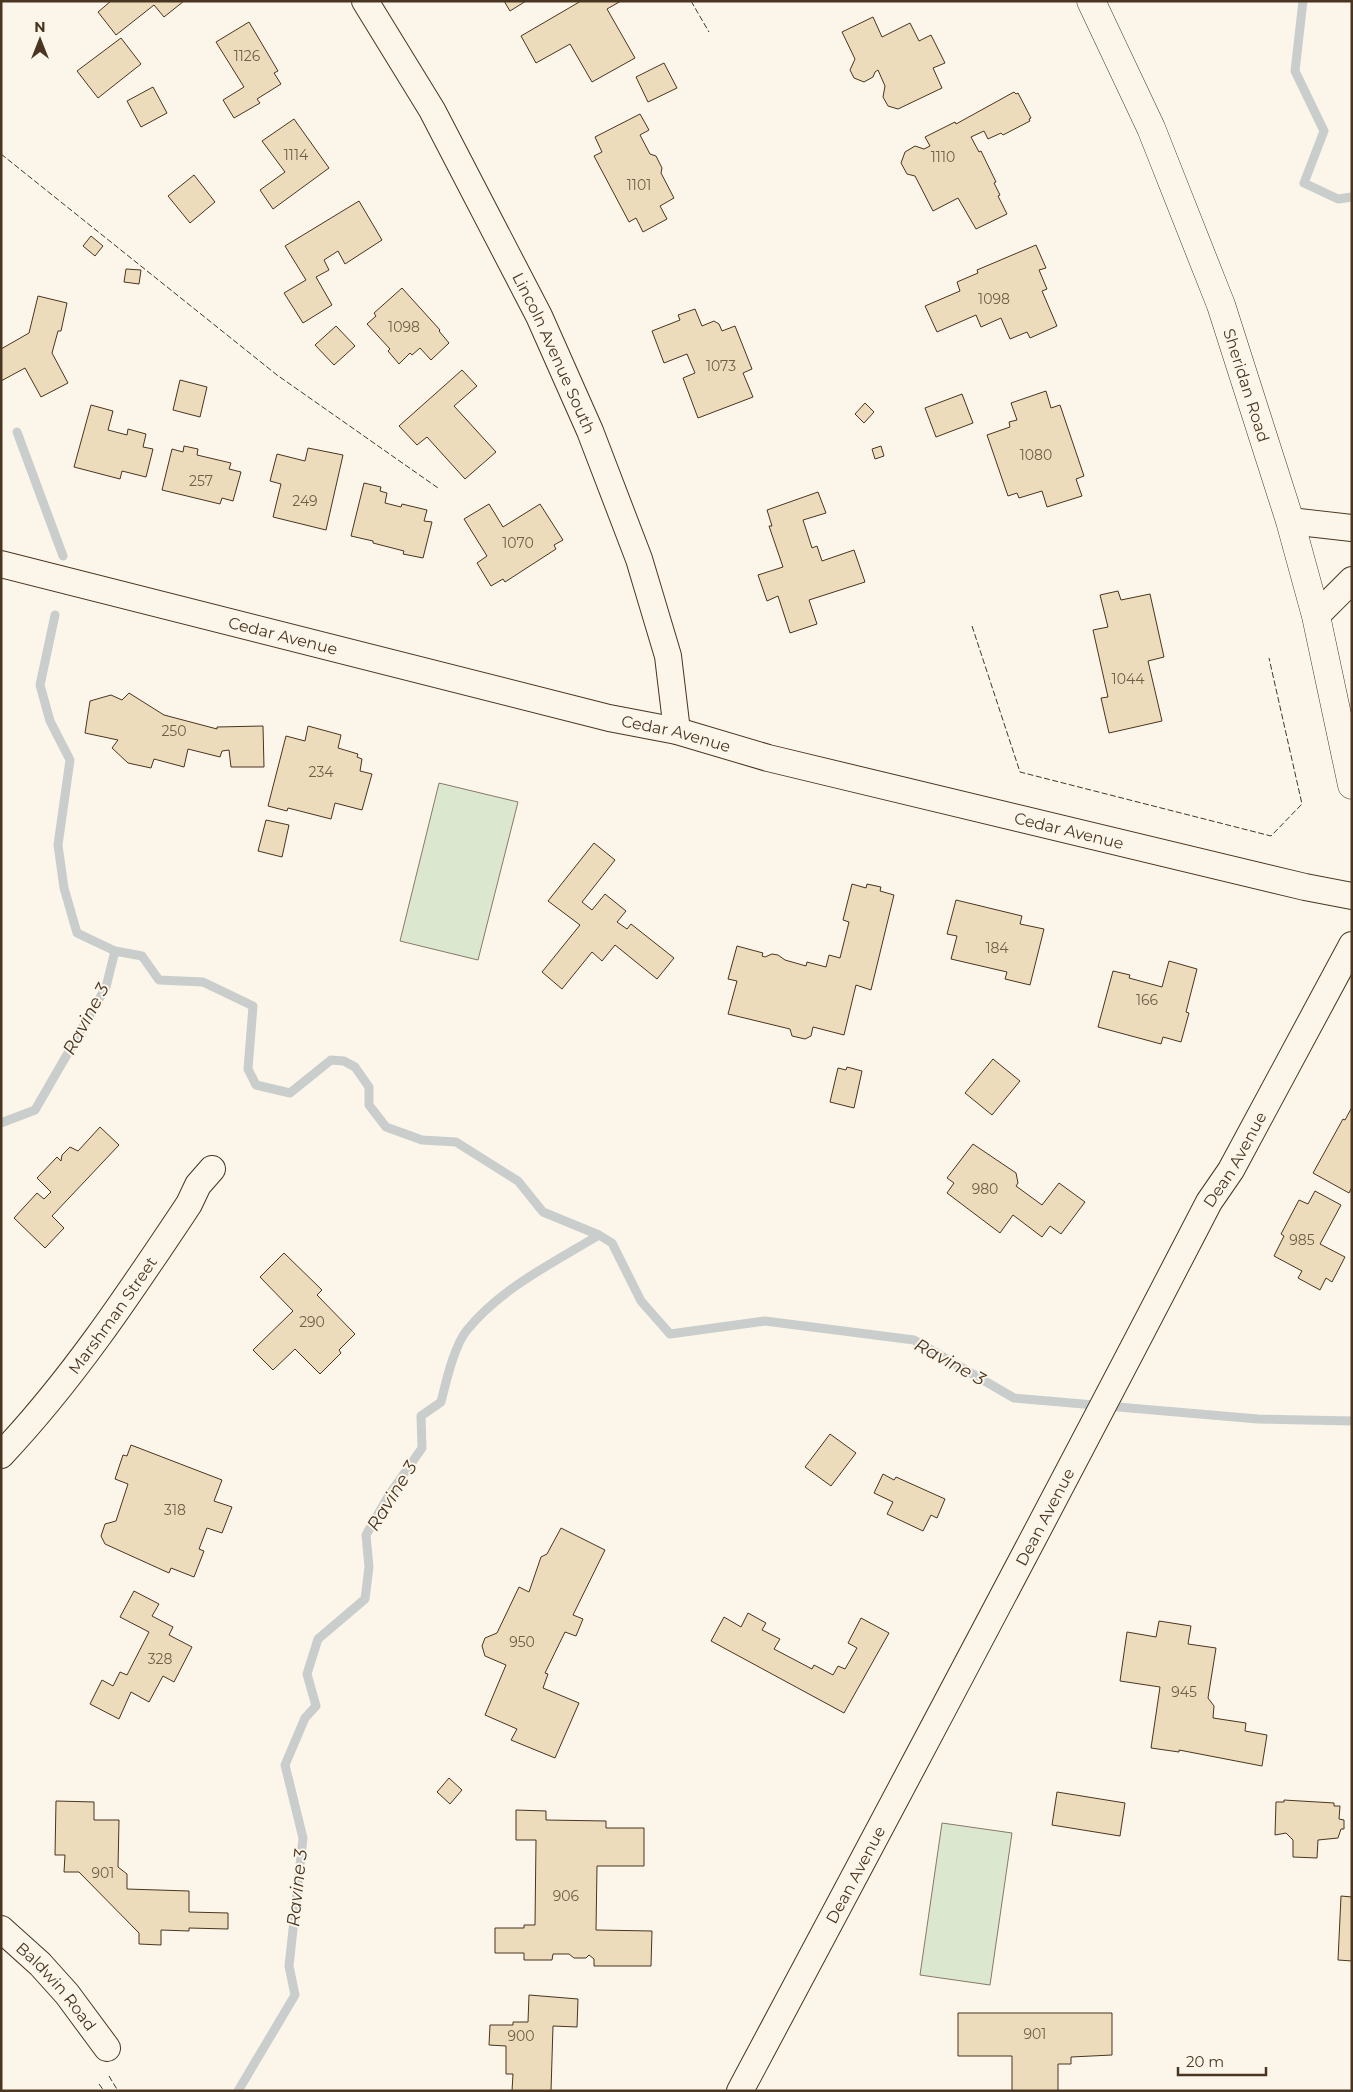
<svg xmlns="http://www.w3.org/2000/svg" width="1353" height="2092" font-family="Montserrat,sans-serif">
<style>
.green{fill:#dce7d0;stroke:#887966}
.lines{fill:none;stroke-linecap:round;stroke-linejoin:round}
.stream{stroke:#c9cecd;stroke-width:9}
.building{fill:#ecdcbc;stroke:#4a3520}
.street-casing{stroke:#4a3520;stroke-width:28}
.secondary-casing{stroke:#4a3520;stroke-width:29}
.street{stroke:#fbf6e9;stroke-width:26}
.secondary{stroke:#fbf6e9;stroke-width:28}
.fence{stroke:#4a3520;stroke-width:1;stroke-dasharray:6 2.5;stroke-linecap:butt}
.labels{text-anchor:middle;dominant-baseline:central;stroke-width:4;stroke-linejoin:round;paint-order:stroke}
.number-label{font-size:14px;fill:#725f47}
.street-label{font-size:16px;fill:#4a3520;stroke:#fbf6e9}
.water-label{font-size:18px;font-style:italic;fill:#4a3520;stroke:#fbf6e9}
</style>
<rect width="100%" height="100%" fill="#fbf6e9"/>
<path class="green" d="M 439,783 L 518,802 L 478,960 L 400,941 Z
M 942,1823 L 1012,1833 L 990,1985 L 920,1975 Z"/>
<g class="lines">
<path class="stream" d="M 1303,1 L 1295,71 L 1324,131 L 1304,183 L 1338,199 L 1352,197
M 17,432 L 63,556
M 55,615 L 40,685 L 50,721 L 70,760 L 58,845 L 64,888 L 77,933 L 115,951
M 1,1123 L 35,1110 L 106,987 L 115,951 L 142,956 L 159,980 L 203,982 L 253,1006 L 248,1069 L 256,1085 L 290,1093 L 331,1060 L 344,1061 L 355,1067 L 369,1087 L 369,1105 L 386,1127 L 422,1140 L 456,1142 L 518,1181 L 543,1212 L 599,1235 L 612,1243 L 641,1301 L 670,1334 L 765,1321 L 914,1340 L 1014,1398 L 1258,1419 L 1352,1421
M 238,2091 L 295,1995 L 289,1966 L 303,1838 L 285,1765 L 305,1718 L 316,1706 L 307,1674 L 318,1639 L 365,1599 L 369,1567 L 366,1535 L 389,1495 L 422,1448 L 421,1416 L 441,1402 C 446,1382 454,1346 467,1330 C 501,1288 553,1263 599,1235"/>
</g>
<path class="building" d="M 111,1 L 184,1 L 164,17 L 154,5 L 116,35 L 98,12 Z
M 504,1 L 526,1 L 510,11 Z
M 581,1 L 621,1 L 607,9 L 635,58 L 592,82 L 570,44 L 536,63 L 521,36 Z
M 873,17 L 882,37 L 910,23 L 919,41 L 931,35 L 945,63 L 933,68 L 942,88 L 898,109 L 888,106 L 883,97 L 885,86 L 878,70 L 875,72 L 873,77 L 864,82 L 854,78 L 850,70 L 855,59 L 842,32 Z
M 249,22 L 278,71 L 274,73 L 281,84 L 257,99 L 260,103 L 234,118 L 223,100 L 244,87 L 216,42 Z
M 121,38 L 141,64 L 98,98 L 77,71 Z
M 664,63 L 677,88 L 648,102 L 636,77 Z
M 153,87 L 167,113 L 141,127 L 127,101 Z
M 1014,92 L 1016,94 L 1018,93 L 1031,118 L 1029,119 L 1030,121 L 1003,135 L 1001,133 L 988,139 L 984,131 L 971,137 L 979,152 L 981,151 L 996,182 L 994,183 L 1000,195 L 998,196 L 1007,214 L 976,229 L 958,198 L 933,211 L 915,176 L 907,174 L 901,163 L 905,152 L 915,146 L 924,149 L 930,146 L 925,137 L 955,122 L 956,124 Z
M 640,114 L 649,130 L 640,135 L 650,154 L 656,156 L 662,168 L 661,173 L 674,198 L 660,206 L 667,219 L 643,232 L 636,218 L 629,222 L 594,156 L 602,152 L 595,137 Z
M 294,119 L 329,168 L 273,209 L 260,190 L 285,172 L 262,141 Z
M 194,175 L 215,202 L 190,223 L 168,196 Z
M 359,201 L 382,240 L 345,264 L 338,251 L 324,260 L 329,270 L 316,277 L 332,305 L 303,323 L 284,293 L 306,280 L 285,246 Z
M 91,236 L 103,246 L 95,256 L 83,246 Z
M 1036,245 L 1046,268 L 1039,270 L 1047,289 L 1042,291 L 1057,326 L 1030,338 L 1027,332 L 1010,339 L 1001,318 L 981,327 L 976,315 L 937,332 L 925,306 L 960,291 L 957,282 L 978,273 L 977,270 Z
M 126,269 L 141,270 L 139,284 L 124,282 Z
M 402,288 L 440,330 L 439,331 L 449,343 L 431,360 L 420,348 L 412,355 L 410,353 L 399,364 L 388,351 L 390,349 L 367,324 L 376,316 L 374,313 Z
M 38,296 L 67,303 L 61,331 L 58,331 L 52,353 L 68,383 L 41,397 L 25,368 L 1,381 L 1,349 L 29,333 Z
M 695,309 L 702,326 L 714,321 L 719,324 L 722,331 L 735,326 L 752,369 L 743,373 L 753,397 L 698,418 L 683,378 L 695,373 L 687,354 L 664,363 L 652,331 L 680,320 L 678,315 Z
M 336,326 L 355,346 L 334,365 L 315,345 Z
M 462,370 L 477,386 L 454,406 L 496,452 L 465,479 L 427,437 L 417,445 L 399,426 Z
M 180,380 L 207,387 L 200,417 L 173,410 Z
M 1046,391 L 1051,408 L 1060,405 L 1084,476 L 1076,479 L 1082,496 L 1047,507 L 1042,491 L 1019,498 L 1017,493 L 1008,496 L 987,435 L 1010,427 L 1009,422 L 1017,420 L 1011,403 Z
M 962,394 L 973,423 L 936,437 L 925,408 Z
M 865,403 L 874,412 L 864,423 L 855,414 Z
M 91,405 L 113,411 L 108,430 L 127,435 L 128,429 L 146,434 L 143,447 L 153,449 L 146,477 L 122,471 L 120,479 L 74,467 Z
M 184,446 L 198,449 L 197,455 L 231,463 L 229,469 L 241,472 L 233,501 L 222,498 L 220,504 L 162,490 L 172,449 L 183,452 Z
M 881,446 L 884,456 L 875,459 L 872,449 Z
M 308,448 L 343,455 L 326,530 L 273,517 L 281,484 L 270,481 L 277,454 L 305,461 Z
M 364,483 L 381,487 L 380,491 L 387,493 L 385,503 L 401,507 L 402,504 L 427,510 L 424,521 L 432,522 L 423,558 L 403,554 L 404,551 L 373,543 L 373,541 L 351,536 Z
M 818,492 L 826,513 L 803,520 L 812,548 L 817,546 L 822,561 L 854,550 L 865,582 L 809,600 L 817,624 L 790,633 L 778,596 L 767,601 L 758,575 L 783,567 L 769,526 L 772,526 L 767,510 Z
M 489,504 L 503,527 L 540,504 L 563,540 L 554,545 L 556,549 L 505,582 L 503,579 L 491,586 L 477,563 L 487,556 L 464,519 Z
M 1118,591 L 1121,600 L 1150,594 L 1164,657 L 1148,661 L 1162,721 L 1109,733 L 1101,698 L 1108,697 L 1093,630 L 1108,627 L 1100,595 Z
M 129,693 L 164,715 L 217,729 L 217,727 L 263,726 L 264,767 L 231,767 L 229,750 L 222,751 L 220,757 L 188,749 L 184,767 L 154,759 L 151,768 L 128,763 L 112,748 L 118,740 L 85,733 L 90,701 L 111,695 L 122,700 Z
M 308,726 L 341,735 L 338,748 L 358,754 L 357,757 L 362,759 L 360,771 L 372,774 L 362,810 L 335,803 L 331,819 L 288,808 L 287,811 L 268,806 L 286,736 L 305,741 Z
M 266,820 L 289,825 L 282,857 L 258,851 Z
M 594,843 L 615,860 L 582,902 L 592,910 L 605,894 L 626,911 L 617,922 L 627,929 L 631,924 L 674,958 L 657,979 L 615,945 L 602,961 L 592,952 L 562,989 L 542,972 L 580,925 L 548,901 Z
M 852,884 L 866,888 L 867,884 L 881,887 L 880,891 L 894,895 L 871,990 L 856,985 L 844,1035 L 813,1027 L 811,1036 L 805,1039 L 792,1036 L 790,1029 L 728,1014 L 737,981 L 728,979 L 737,946 L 763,953 L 762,956 L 765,957 L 772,954 L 778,955 L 785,960 L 806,966 L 807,962 L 826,967 L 829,955 L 840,958 L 849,922 L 843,920 Z
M 956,900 L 1022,916 L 1020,924 L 1044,929 L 1030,985 L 1005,979 L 1007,972 L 951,959 L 957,936 L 947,934 Z
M 1169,961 L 1197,969 L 1186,1012 L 1189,1013 L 1181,1042 L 1163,1037 L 1161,1044 L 1098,1027 L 1113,971 L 1130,975 L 1129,978 L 1162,987 Z
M 993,1059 L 1020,1081 L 992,1115 L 965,1093 Z
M 847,1067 L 862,1071 L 854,1108 L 830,1102 L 838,1068 L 846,1070 Z
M 1352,1107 L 1352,1187 L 1349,1193 L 1313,1173 L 1343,1119 L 1345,1120 Z
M 100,1127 L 119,1145 L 52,1216 L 64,1228 L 45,1248 L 14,1218 L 37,1193 L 44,1199 L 51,1192 L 37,1178 L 57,1157 L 61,1161 L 62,1155 L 70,1147 L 78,1151 Z
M 973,1144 L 1016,1173 L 1018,1183 L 1016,1186 L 1042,1205 L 1059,1183 L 1085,1202 L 1061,1234 L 1050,1226 L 1042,1237 L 1013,1215 L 1000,1233 L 947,1193 L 954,1183 L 947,1178 Z
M 1315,1191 L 1341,1205 L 1320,1244 L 1345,1257 L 1332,1282 L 1326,1278 L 1320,1290 L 1298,1278 L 1302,1271 L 1274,1256 L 1284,1236 L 1281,1234 L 1299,1200 L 1308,1204 Z
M 284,1253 L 322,1290 L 317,1295 L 355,1334 L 339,1350 L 341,1353 L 320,1374 L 295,1349 L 273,1370 L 253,1350 L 293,1311 L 260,1277 Z
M 830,1434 L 856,1453 L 831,1486 L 805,1467 Z
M 131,1445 L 222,1480 L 214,1501 L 232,1507 L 222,1533 L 207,1528 L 199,1549 L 204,1551 L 194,1577 L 171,1568 L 169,1573 L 105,1544 L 101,1536 L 105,1524 L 116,1521 L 128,1484 L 115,1479 L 123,1455 L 127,1456 Z
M 883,1474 L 894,1480 L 896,1477 L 945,1499 L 937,1518 L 931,1515 L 923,1531 L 887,1514 L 893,1502 L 874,1493 Z
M 561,1528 L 605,1550 L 573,1615 L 583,1619 L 576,1636 L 565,1632 L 545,1673 L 548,1674 L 543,1688 L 579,1703 L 555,1758 L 511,1740 L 517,1729 L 485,1715 L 506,1665 L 485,1656 L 482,1646 L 485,1638 L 497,1633 L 519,1587 L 529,1592 L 541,1557 L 547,1554 Z
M 134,1591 L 159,1604 L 152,1616 L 173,1627 L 169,1635 L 192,1647 L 174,1682 L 163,1676 L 149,1702 L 131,1692 L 119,1719 L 90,1704 L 102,1680 L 113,1686 L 120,1672 L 127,1675 L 149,1632 L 120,1617 Z
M 748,1613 L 766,1623 L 762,1630 L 780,1639 L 774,1649 L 812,1669 L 814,1665 L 833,1675 L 838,1666 L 845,1669 L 857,1648 L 848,1643 L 861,1618 L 889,1633 L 844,1713 L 711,1641 L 724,1617 L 741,1627 Z
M 1159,1621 L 1191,1626 L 1188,1644 L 1216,1648 L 1208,1698 L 1214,1706 L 1213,1718 L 1246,1723 L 1245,1731 L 1267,1735 L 1262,1766 L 1179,1750 L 1179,1752 L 1151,1748 L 1160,1687 L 1120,1681 L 1127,1632 L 1156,1637 Z
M 449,1778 L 462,1790 L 450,1804 L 437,1792 Z
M 1057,1792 L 1125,1803 L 1120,1836 L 1052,1825 Z
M 1284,1800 L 1334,1803 L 1334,1806 L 1340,1806 L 1339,1819 L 1344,1820 L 1344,1829 L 1341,1829 L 1338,1838 L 1318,1840 L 1317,1858 L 1293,1857 L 1293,1840 L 1286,1833 L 1275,1835 L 1276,1802 L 1284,1802 Z
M 56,1801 L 94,1802 L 94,1820 L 119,1820 L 118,1867 L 127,1874 L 127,1889 L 189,1891 L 189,1912 L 228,1913 L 228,1929 L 189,1928 L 189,1931 L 161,1930 L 161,1945 L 139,1944 L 139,1933 L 79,1872 L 64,1872 L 65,1855 L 55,1855 Z
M 516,1810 L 546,1811 L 546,1820 L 606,1821 L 606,1828 L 644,1828 L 644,1866 L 597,1866 L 596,1930 L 652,1931 L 651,1966 L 594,1966 L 594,1959 L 589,1955 L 586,1958 L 574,1958 L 569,1954 L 553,1954 L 552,1960 L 524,1960 L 524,1953 L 495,1953 L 495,1928 L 524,1928 L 524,1925 L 535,1925 L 536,1840 L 516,1840 Z
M 1341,1896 L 1352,1897 L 1352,1961 L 1338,1960 Z
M 529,1995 L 578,1999 L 577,2027 L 553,2026 L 551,2091 L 512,2091 L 513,2074 L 506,2074 L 506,2046 L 489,2045 L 490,2025 L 513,2025 L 513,2022 L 528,2022 Z
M 958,2013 L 1112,2013 L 1112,2055 L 1071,2057 L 1071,2064 L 1058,2064 L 1058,2091 L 1012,2091 L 1012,2056 L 958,2056 Z"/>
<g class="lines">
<defs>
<g id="street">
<path id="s1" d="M 365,1 L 432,110 L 539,316 L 590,431 L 639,559 L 668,656 L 677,731"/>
<path d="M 1290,521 L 1352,528"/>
<path id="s2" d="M 1,564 L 609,718 L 677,731 L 768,758 L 1305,887 L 1352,896"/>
<path d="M 1316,616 L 1352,580"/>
<path id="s3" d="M 1,1455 C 73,1379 131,1291 189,1204 L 198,1185 L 212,1169"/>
<path id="s4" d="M 1,1929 L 40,1964 L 67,1994 L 107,2048"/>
<path id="s5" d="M 740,2091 C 898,1795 1055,1500 1209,1202 L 1231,1170 L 1352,945"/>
</g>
<g id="secondary">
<path id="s6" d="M 1091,1 L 1151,128 L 1221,305 L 1290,521 L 1316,616 L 1352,785"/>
</g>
</defs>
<use href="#street" class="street-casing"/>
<use href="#secondary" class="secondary-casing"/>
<use href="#street" class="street"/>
<use href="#secondary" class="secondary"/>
<path class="fence" d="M 691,1 L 709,32
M 1,154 L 277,375 L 438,488
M 972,626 L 1020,772 L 1271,836 L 1302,804 L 1269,658
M 109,2076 L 118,2091
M 99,2084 L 104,2091"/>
</g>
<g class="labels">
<g class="number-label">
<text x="247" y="56">1126</text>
<text x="296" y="155">1114</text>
<text x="943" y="157">1110</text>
<text x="639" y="185">1101</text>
<text x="994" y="299">1098</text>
<text x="404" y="327">1098</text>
<text x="721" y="366">1073</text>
<text x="1036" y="455">1080</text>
<text x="201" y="481">257</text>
<text x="305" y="501">249</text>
<text x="518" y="543">1070</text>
<text x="1128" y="679">1044</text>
<text x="174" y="731">250</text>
<text x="321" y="772">234</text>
<text x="997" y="948">184</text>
<text x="1147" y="1000">166</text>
<text x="985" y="1189">980</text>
<text x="1302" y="1240">985</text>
<text x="312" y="1322">290</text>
<text x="175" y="1510">318</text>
<text x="522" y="1642">950</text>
<text x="160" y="1659">328</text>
<text x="1184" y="1692">945</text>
<text x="103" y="1873">901</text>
<text x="566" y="1896">906</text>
<text x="1035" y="2034">901</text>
<text x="521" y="2036">900</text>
</g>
<g class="street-label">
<text stroke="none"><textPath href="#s1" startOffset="400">Lincoln Avenue South</textPath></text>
<text stroke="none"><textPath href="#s6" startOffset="415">Sheridan Road</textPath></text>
<text stroke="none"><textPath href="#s2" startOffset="291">Cedar Avenue</textPath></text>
<text stroke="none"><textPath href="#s2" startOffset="696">Cedar Avenue</textPath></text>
<text stroke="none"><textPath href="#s2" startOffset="1101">Cedar Avenue</textPath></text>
<text stroke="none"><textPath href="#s5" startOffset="1055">Dean Avenue</textPath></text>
<text stroke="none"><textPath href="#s3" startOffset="179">Marshman Street</textPath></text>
<text stroke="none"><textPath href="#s5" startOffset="650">Dean Avenue</textPath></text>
<text stroke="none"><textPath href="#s5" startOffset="245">Dean Avenue</textPath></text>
<text stroke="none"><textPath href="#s4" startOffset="80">Baldwin Road</textPath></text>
</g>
<g class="water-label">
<text transform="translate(86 1019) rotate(-62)">Ravine 3</text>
<text transform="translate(950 1362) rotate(29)">Ravine 3</text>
<text transform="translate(392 1496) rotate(-58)">Ravine 3</text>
<text transform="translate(297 1888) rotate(-84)">Ravine 3</text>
</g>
</g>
<rect width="1353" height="2092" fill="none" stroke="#4a3520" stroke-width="5"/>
<g transform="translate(40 40)" stroke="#fbf6e9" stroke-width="4" paint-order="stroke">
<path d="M0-4L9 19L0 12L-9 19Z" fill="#4a3520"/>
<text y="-8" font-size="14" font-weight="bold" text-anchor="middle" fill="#4a3520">N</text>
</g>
<path d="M1178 2067v8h88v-8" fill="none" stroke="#4a3520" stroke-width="2.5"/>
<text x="1186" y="2067" font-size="15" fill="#4a3520" stroke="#fbf6e9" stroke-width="4" paint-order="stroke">20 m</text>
</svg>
